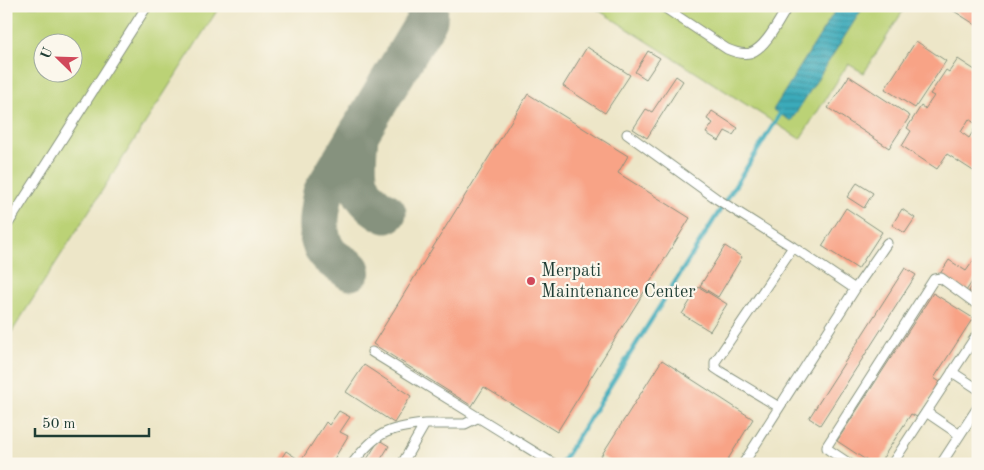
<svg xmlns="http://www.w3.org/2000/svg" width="984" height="470" font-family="'Old Standard TT',serif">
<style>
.green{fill:#bbd276;stroke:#6d8855;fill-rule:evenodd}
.water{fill:url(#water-rules);stroke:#2d7477}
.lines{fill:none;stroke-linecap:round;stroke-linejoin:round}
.stream{stroke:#3baaba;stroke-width:4.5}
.taxiway{stroke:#86927e;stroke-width:41}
.building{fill:#f8a386;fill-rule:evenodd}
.service-casing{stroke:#86927e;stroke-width:11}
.service{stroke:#fff;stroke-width:9}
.poi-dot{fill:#d1495b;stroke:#fbf7ec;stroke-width:2}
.labels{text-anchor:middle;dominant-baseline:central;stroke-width:4.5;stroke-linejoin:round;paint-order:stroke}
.poi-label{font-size:18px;fill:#1f3d34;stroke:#fbf7ec;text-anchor:start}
</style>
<defs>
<pattern id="water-rules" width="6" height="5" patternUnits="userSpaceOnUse" patternTransform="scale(1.25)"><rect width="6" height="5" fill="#3baaba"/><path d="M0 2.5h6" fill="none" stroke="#318c98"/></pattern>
</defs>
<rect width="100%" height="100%" fill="#fbf7ec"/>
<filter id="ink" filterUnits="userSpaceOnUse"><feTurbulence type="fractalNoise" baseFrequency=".02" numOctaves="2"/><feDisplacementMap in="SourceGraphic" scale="10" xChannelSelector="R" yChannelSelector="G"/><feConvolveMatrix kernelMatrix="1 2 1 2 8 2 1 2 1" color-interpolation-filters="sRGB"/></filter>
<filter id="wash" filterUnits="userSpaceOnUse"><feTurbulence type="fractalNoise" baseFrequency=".0096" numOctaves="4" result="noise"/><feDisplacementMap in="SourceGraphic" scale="20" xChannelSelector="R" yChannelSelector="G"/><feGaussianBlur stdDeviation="1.12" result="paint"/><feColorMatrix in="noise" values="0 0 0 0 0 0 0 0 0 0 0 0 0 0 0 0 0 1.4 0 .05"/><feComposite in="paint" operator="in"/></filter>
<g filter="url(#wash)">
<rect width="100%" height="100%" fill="#ede6c8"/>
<path class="green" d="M 6,6 L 220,6 L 6,341 ZM 42,42 L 72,42 L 72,72 L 42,72 Z
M 592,6 L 906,6 L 864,73 L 848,64 L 800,139 Z"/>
<path class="water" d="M 838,6 L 864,6 L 791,121 L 773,110 Z"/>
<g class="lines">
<path class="stream" d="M 561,464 L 782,111"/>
<path class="taxiway" d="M 358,136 C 355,170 351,194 386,213
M 350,270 C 344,265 333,260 328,254 C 314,236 319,213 323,193 L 427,20 L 428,6"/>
</g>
<g id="blocks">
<path class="building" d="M 946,6 L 978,6 L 978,26 L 976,25 Z
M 916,41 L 946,61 L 915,108 L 885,89 Z
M 587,47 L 630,75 L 605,113 L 563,86 Z
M 648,51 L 660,58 L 646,79 L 635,72 Z
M 958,59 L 978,72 L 978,174 L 947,154 L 937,169 L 902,146 L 911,131 L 907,128 L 921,106 L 925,109 L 934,96 L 930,94 L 946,70 L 949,72 ZM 969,119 L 977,125 L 969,138 L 961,132 Z
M 676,76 L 683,81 L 647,138 L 633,129 L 646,109 L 652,112 Z
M 849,76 L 910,116 L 889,148 L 828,108 Z
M 528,94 L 628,156 L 618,173 L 690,218 L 557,432 L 484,387 L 472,406 L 373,344 Z
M 712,111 L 738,128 L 733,135 L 725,131 L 719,141 L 706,133 L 713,123 L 707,119 Z
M 857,183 L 873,193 L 864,208 L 847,197 Z
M 846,208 L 882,232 L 858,269 L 822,246 Z
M 902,209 L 915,218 L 905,233 L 892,225 Z
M 725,246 L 742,257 L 718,297 L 700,286 Z
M 976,257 L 978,258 L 978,273 L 966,291 L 940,274 L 949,260 L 966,271 Z
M 905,268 L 916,275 L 820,425 L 809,418 Z
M 978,277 L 978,297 L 969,291 Z
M 699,287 L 727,304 L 710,331 L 682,314 Z
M 933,293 L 973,318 L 934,378 L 940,382 L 917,417 L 911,414 L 879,464 L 872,464 L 837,441 Z
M 662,360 L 753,419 L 725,464 L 613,464 L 601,456 Z
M 364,365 L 411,396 L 394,423 L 346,392 Z
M 339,411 L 350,417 L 340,432 L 348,436 L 331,464 L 281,464 L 279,462 L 286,451 L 301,461 L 326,422 L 329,425 Z
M 379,440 L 389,446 L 378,464 L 364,464 Z"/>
</g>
</g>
<g filter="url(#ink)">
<use href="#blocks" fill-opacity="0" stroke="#86927e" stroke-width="1"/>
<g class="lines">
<defs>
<path id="service" d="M 662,6 L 727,49 C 734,52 742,55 750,53 C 766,48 779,20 788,6
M 627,134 L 717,199 L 793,247 L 855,289
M 6,227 L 147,6
M 372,352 L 554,464
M 952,372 L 978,389
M 779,407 L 721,372 L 715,368 L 715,362 L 793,247
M 926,412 L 960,435
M 352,464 C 376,433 386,428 425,424
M 402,464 L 425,424 L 465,424 L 479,417
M 743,464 L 855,289 L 887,243
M 850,464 L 829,450 L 827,448 L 827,446 L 934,279 L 941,278 L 978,305
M 892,464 L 978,333
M 941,464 L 978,407"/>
</defs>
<use href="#service" class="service-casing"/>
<use href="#service" class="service"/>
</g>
</g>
<circle class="poi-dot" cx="531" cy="281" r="5"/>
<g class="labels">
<g class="poi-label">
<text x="541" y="271">Merpati<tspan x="541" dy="21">Maintenance Center</tspan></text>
</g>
</g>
<rect width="984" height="470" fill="none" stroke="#fbf7ec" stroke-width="25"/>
<g transform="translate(58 58) rotate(293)"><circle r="24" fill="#fbf7ec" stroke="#a3ada2"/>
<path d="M0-4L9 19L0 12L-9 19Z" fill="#d1495b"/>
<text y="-8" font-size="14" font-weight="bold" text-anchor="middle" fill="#1f3d34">U</text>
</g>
<path d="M35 428v8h114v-8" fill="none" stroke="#1f3d34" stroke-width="2.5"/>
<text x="42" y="428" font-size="15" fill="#1f3d34" stroke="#fbf7ec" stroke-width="4" paint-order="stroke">50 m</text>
</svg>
